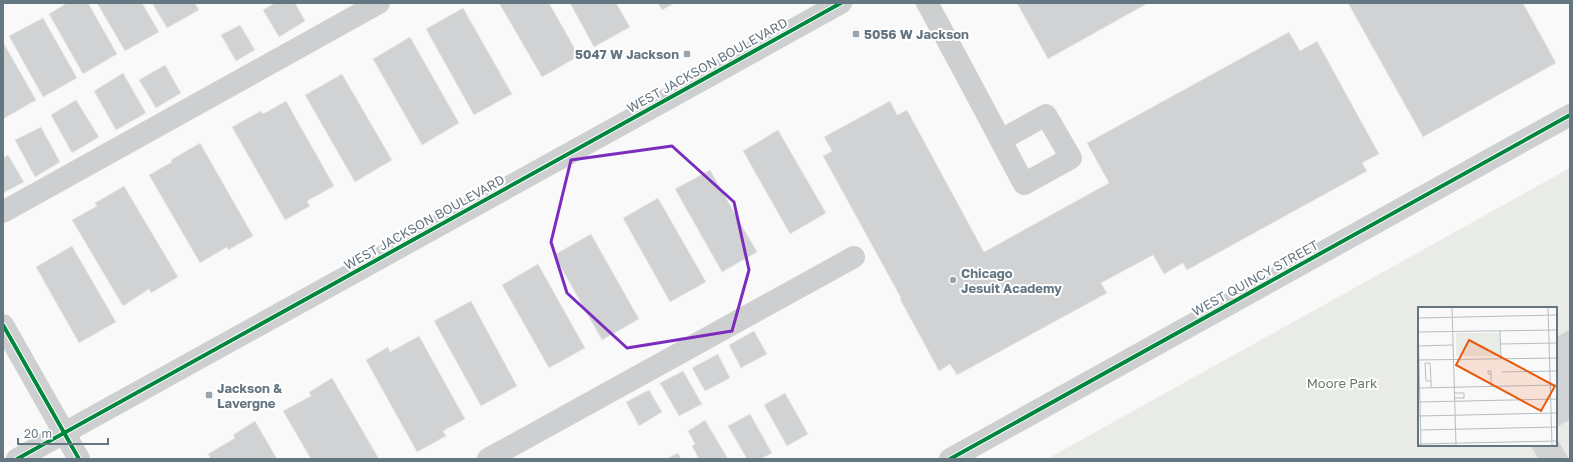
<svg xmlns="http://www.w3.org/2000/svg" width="1573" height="462" font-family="'Golos Text',sans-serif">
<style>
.green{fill:#e8ebe6;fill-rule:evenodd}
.building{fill:#d0d2d3;stroke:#e8e8e8}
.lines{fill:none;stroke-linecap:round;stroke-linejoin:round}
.minor{stroke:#cecfd0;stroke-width:22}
.cycleway-casing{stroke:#fff;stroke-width:6}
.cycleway{stroke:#00873e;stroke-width:4}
.marked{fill:none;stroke:#7b2cbf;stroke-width:3;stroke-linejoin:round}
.poi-dot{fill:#99a4ac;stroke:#fff;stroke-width:1.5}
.labels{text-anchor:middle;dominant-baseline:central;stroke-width:4;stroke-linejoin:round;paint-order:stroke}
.poi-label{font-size:13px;font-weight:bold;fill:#657683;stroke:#fff;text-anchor:start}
.street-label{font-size:13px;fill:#657683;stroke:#fff}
.park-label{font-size:13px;fill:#687a64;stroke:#fff}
.inset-road{fill:none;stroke:#b5bdc3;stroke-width:1}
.view{fill:#e8590c;fill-opacity:0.15;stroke:#e8590c;stroke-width:2}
.inset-edge{fill:none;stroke:#657683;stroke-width:2}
</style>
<rect width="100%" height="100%" fill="#f9f9f9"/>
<path class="green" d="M 1570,168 L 1570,459 L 1047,459 ZM 1419,308 L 1556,308 L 1556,445 L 1419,445 Z"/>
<path class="building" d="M 67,3 L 88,3 L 117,54 L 83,74 L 49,14 Z
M 97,3 L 142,3 L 159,32 L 125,51 Z
M 152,3 L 195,3 L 199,10 L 167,28 Z
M 275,3 L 295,3 L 305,21 L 279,37 L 263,10 Z
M 499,3 L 549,3 L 579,56 L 542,77 Z
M 570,3 L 616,3 L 630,27 L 594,47 Z
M 658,3 L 675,3 L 662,10 Z
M 1017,3 L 1148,3 L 1048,59 Z
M 1348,3 L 1523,3 L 1556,63 L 1423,137 Z
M 463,8 L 512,94 L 474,115 L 426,29 Z
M 43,18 L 77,78 L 43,97 L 9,36 Z
M 240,25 L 255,50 L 236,61 L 221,35 Z
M 1289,32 L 1300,51 L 1317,41 L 1379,154 L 1362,163 L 1367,171 L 1187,270 L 1183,263 L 1164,274 L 1153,255 L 1101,283 L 1107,293 L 957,375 L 950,364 L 939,371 L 900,299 L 901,298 L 823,156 L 832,151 L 824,137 L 890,101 L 897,115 L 907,110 L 984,252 L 1109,183 L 1087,143 Z
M 410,37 L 459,123 L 422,145 L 373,59 Z
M 3,42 L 36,100 L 3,119 Z
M 165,65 L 181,93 L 156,108 L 139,80 Z
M 123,73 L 146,113 L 116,130 L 94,91 Z
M 342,74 L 392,160 L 355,182 L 305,95 Z
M 76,100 L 99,137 L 72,153 L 51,115 Z
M 286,101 L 334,186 L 307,201 L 310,206 L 285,220 L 232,127 L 261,111 L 263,114 Z
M 41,127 L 60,162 L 35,177 L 15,140 Z
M 778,130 L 826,213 L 790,234 L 743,151 Z
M 200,143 L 253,236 L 228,250 L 227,247 L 200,263 L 149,175 L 172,162 L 171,160 Z
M 8,155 L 24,182 L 3,193 L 3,158 Z
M 710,170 L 757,252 L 722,272 L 675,189 Z
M 124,186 L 178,277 L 151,293 L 149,289 L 123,306 L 72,220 L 97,206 L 95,203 Z
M 658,198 L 706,282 L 670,302 L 623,218 Z
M 591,234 L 639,319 L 602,340 L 554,255 Z
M 72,246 L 116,322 L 79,343 L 36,267 Z
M 538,264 L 585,348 L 549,368 L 502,285 Z
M 471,301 L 517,386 L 481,406 L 434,321 Z
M 1570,329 L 1570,420 L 1556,428 L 1556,337 Z
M 754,331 L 767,354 L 741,368 L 729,345 Z
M 419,336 L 465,419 L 443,431 L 446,436 L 417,452 L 366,360 L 388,347 L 390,352 Z
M 718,354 L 730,378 L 705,391 L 692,368 Z
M 683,371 L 702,404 L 679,416 L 660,383 Z
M 332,378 L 379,459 L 311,459 L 283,411 L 311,396 L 309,392 Z
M 649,390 L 662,412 L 639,426 L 626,402 Z
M 785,393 L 808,434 L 787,446 L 764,405 Z
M 750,414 L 772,453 L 761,459 L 747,459 L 728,426 Z
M 705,420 L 728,459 L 699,459 L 692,446 L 695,444 L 688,431 Z
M 255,421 L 277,459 L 211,459 L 208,454 L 235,438 L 233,435 Z
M 1556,436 L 1569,459 L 1538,459 L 1530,445 L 1556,445 Z
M 678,453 L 681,459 L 666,459 Z"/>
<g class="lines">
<path class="minor" d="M 927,3 C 960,63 992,124 1024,184 L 1071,158 L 1046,115 L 1001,140
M 3,212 L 379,3
M 3,325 L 79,459
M 17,459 L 841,3
M 488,459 L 854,257
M 950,459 L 1570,115"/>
<defs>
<path id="cycleway" d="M 3,325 L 79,459
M 17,459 L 841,3
M 950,459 L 1570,115"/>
</defs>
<use href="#cycleway" class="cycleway-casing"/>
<use href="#cycleway" class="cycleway"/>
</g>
<path class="marked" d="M 672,146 L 734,202 L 749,270 L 732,331 L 627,348 L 567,293 L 551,242 L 571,160 Z"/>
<g class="poi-dot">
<rect x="852" y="30" width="8" height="8" rx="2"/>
<rect x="683" y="50" width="8" height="8" rx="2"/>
<circle cx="953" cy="280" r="4"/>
<rect x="205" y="391" width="8" height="8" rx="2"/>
</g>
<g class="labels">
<g class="poi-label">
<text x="864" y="34">5056 W Jackson</text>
<text x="679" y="54" text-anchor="end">5047 W Jackson</text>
<text x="961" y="273">Chicago<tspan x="961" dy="15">Jesuit Academy</tspan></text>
<text x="217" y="388">Jackson &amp;<tspan x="217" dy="15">Lavergne</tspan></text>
</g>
<g class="street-label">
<text transform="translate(707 65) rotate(-29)">WEST JACKSON BOULEVARD</text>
<text transform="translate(424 222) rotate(-29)">WEST JACKSON BOULEVARD</text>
<text transform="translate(1255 278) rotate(-29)">WEST QUINCY STREET</text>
</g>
<g class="park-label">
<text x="1342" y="383">Moore Park</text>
</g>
</g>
<g transform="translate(1418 307)">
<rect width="139" height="139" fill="#f9f9f9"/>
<path d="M 38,26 L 82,26 L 82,49 L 38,49 Z" fill="#e8ebe6"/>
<path class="inset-road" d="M 34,0 L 38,139M 130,0 L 134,139M 0,11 L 139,8M 0,15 L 3,139M 82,24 L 83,52M 0,25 L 139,23M 83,37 L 139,36M 1,39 L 35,38M 0,53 L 139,51M 84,65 L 139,64M 73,67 L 70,67 L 70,64 L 73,64 L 73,80M 13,74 L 8,74 L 7,56 L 12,56 L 13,74 L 13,80M 0,81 L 139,78M 37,86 L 46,86 L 46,91 L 37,91M 2,95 L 139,92M 0,109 L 139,106M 3,123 L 139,120M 0,137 L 139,134"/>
<path class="view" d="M 51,33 L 137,79 L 123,104 L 38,58 Z"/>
<rect width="139" height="139" class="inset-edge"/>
</g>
<rect width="1573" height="462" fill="none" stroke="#657683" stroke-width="8"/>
<path d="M18 438v6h90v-6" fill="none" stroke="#657683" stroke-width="2"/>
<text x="24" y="438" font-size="12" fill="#657683" stroke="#ffffff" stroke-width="3" paint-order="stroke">20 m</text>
</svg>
